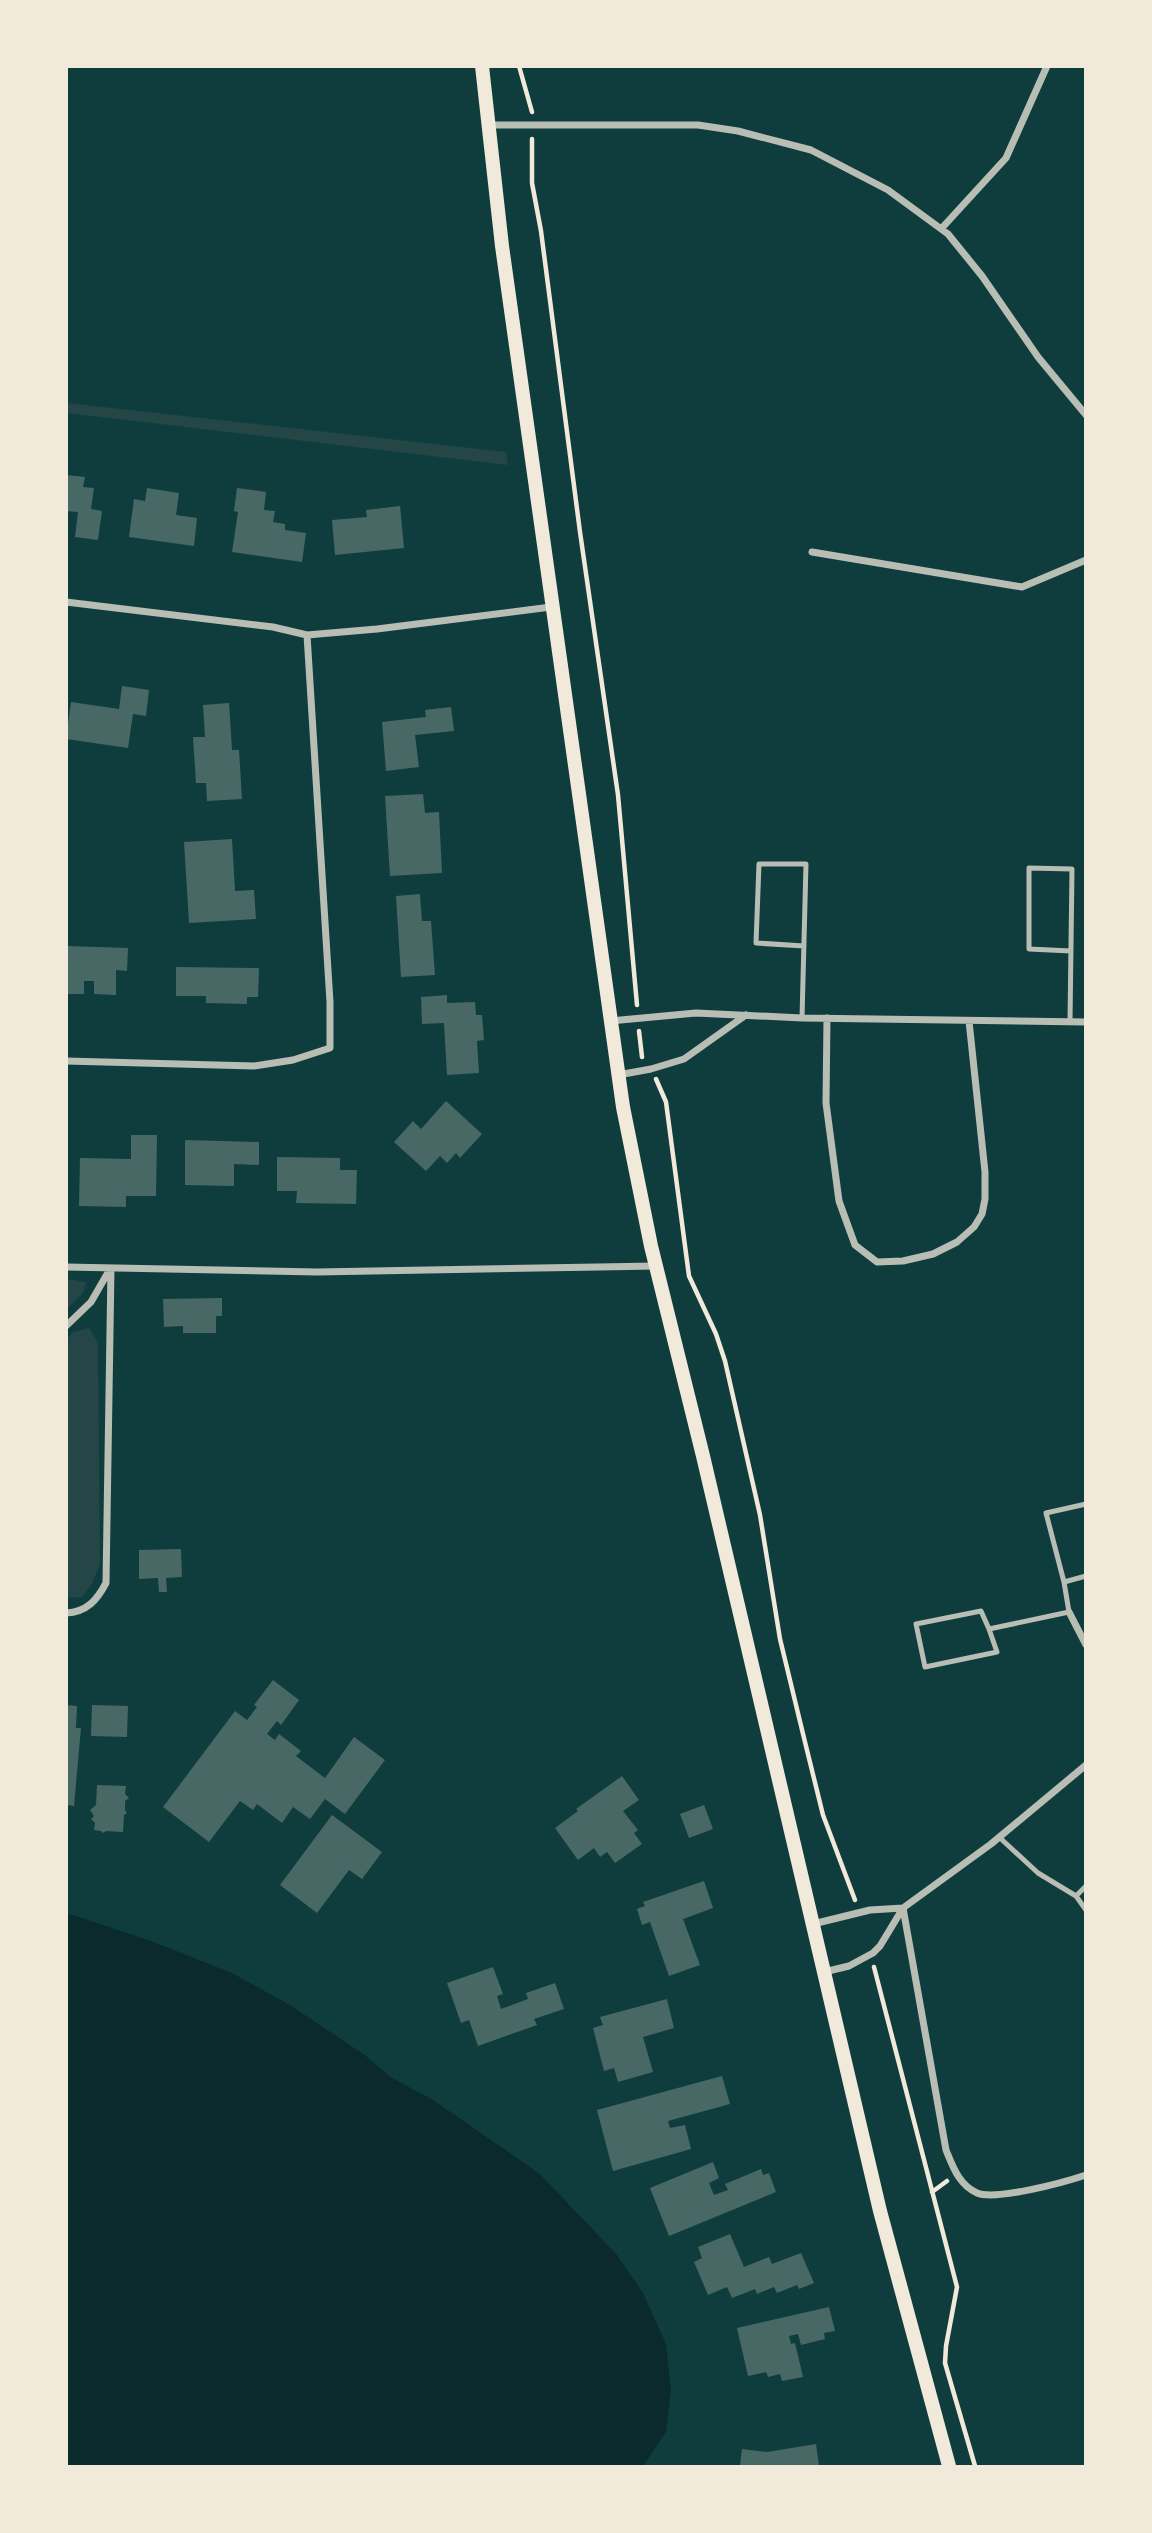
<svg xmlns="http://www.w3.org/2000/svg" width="1152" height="2533" font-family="Mulish,sans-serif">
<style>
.green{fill:#244646}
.water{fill:#0a2a2b}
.building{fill:#486865}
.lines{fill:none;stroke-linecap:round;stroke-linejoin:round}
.path{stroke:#f1e9da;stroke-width:4.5}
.service{stroke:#b8beb3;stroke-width:5}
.minor{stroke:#b8beb3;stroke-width:7}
.secondary{stroke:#f1e9da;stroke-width:14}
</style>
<rect width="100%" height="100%" fill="#0f3d3e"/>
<path class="green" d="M 67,403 L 506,452 L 508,465 L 67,413 Z
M 67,1279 L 86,1282 L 83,1293 L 67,1309 Z
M 89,1328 L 98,1343 L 100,1564 L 92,1584 L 82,1597 L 67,1598 L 67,1339 L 73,1332 Z"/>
<path class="water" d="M 67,1913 L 151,1941 L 232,1973 L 290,2005 L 366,2056 L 392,2078 L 433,2100 L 540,2174 L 617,2255 L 643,2293 L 666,2344 L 671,2391 L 666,2432 L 643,2466 L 67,2466 Z"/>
<path class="building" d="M 66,475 L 85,477 L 83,487 L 94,488 L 91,509 L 102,511 L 98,540 L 75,537 L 78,512 L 66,511 Z
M 147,488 L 179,493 L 176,515 L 197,518 L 194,546 L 129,537 L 134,499 L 145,501 Z
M 237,488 L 266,492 L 264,510 L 275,511 L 273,522 L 285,524 L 285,530 L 306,533 L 302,562 L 232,552 L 238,512 L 234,511 Z
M 400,506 L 404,548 L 335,555 L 332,520 L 367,517 L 366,510 Z
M 122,686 L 149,690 L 146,716 L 133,714 L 128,748 L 66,739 L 71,702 L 119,709 Z
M 229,703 L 232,750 L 239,750 L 242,799 L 207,801 L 206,783 L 196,783 L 193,737 L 205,737 L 203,705 Z
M 451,707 L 454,731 L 415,735 L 419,767 L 386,771 L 382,722 L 426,717 L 425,710 Z
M 423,794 L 425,813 L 439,812 L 442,873 L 390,876 L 385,796 Z
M 232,839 L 235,891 L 254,890 L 256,919 L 189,923 L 184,842 Z
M 420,894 L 422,921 L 431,921 L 435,975 L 401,977 L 396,896 Z
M 66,946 L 128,948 L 127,971 L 116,970 L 116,995 L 94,994 L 94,981 L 84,981 L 84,994 L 66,994 Z
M 176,967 L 259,968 L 258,997 L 247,997 L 247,1004 L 206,1003 L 206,996 L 176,996 Z
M 447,995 L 447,1003 L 475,1002 L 476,1015 L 482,1015 L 484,1040 L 477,1041 L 479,1073 L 447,1075 L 444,1023 L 422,1024 L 421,997 Z
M 446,1101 L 482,1134 L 460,1158 L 456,1153 L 447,1163 L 440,1156 L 426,1171 L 394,1142 L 413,1121 L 421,1129 Z
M 131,1135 L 157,1135 L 156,1196 L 126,1196 L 126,1207 L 79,1206 L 80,1158 L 131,1159 Z
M 185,1140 L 259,1142 L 259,1165 L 234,1164 L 234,1186 L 185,1185 Z
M 277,1157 L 340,1158 L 340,1170 L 357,1170 L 356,1204 L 296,1203 L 297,1191 L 277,1191 Z
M 222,1298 L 222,1316 L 216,1316 L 216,1333 L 183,1333 L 183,1326 L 164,1327 L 163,1299 Z
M 181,1549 L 182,1577 L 166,1578 L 167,1592 L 159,1592 L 158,1578 L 139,1579 L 139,1550 Z
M 273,1680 L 299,1700 L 281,1725 L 277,1721 L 267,1734 L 275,1740 L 279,1734 L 301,1751 L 296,1756 L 325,1778 L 354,1737 L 385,1760 L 345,1814 L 325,1799 L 310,1819 L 293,1807 L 282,1823 L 257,1804 L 253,1810 L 240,1801 L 209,1842 L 163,1807 L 235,1711 L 247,1720 L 257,1707 L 254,1705 Z
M 66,1705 L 77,1706 L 76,1728 L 81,1728 L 74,1806 L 66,1805 Z
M 92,1705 L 128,1706 L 127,1737 L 91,1736 Z
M 622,1776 L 639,1800 L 623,1811 L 638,1830 L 634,1833 L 642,1844 L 615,1863 L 607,1852 L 600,1857 L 594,1848 L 578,1860 L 555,1828 L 578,1811 L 576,1809 Z
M 97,1785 L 126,1786 L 125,1794 L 129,1798 L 125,1801 L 125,1810 L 127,1813 L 124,1815 L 123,1832 L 106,1831 L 103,1833 L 101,1831 L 94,1830 L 95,1823 L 91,1819 L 94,1816 L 90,1810 L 96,1805 Z
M 704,1805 L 713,1829 L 689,1838 L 680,1814 Z
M 332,1815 L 382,1852 L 362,1879 L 349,1870 L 317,1913 L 280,1885 Z
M 704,1881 L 713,1908 L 683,1919 L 700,1965 L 669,1976 L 650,1922 L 642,1925 L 637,1909 L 645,1906 L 643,1902 Z
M 493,1967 L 503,1994 L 497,1996 L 501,2009 L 528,1999 L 526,1993 L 555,1983 L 564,2009 L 534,2019 L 537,2025 L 478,2046 L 469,2020 L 461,2023 L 447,1983 Z
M 667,1999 L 674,2028 L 643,2037 L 653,2072 L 618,2082 L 614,2068 L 604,2071 L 593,2028 L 603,2025 L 600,2017 Z
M 722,2076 L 730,2104 L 668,2121 L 670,2128 L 685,2125 L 691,2149 L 613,2171 L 597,2110 Z
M 713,2162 L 719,2178 L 709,2183 L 714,2195 L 728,2190 L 725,2184 L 761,2169 L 763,2175 L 769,2173 L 776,2192 L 669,2236 L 650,2188 Z
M 730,2234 L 744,2267 L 769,2257 L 772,2264 L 801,2253 L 814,2283 L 799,2289 L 797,2285 L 777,2293 L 774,2287 L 757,2294 L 755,2289 L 732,2298 L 727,2287 L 708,2295 L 694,2262 L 702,2258 L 698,2247 Z
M 829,2307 L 835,2331 L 824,2333 L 825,2339 L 801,2345 L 798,2334 L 789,2336 L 791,2344 L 795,2343 L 803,2377 L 782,2381 L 780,2374 L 768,2377 L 766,2372 L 748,2376 L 737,2328 Z
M 816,2444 L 819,2466 L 740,2466 L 742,2449 L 767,2452 Z"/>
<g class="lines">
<path class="path" d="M 519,66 L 532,112
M 532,139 L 532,183 L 541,231 L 580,532 L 618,795 L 637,1005
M 639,1031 L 642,1057
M 656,1079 L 666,1102 L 689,1276 L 716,1334 L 725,1361 L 760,1515 L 780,1639 L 804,1738 L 823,1815 L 855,1900
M 874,1967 L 957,2287 L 946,2346 L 945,2363 L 975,2466
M 932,2192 L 947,2181"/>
<path class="service" d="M 802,1018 L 806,864 L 759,864 L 756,943 L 804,946
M 1070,1022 L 1072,869 L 1029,868 L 1029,949 L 1071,951
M 1064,1582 L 1086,1576
M 989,1629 L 997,1652 L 925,1667 L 916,1624 L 981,1611 L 989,1629 L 1069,1612 L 1064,1582 L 1046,1513 L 1086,1504
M 999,1837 L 1038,1873 L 1076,1896 L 1086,1910
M 1076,1896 L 1086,1886"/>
<path class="minor" d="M 488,125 L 698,125 L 738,131 L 811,150 L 888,190 L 948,234 L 982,276 L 1038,357 L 1086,415
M 941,229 L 1006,158 L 1047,66
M 812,552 L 1022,587 L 1086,560
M 66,602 L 273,627 L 307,635 L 377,629 L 551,607
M 827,1018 L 826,1103 L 839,1201 L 855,1245 L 877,1262 L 903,1261 L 933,1254 L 957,1242 L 974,1227 L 982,1214 L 985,1199 L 985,1172 L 969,1021
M 610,1021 L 696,1013 L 802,1018 L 1086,1022
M 66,1061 L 254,1066 L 293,1060 L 330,1048 L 330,1002 L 307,635
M 618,1075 L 651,1069 L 684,1059 L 746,1015
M 66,1267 L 317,1272 L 656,1266
M 66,1326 L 91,1302 L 110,1269
M 1069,1612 L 1086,1645
M 66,1613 C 87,1612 97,1600 106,1583 L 111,1268
M 903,1908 L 946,2150 C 953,2167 959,2185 977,2193 C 996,2201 1065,2182 1086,2175
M 813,1924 L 870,1910 L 903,1908
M 824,1972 L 849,1966 L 873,1953 L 880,1946 L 903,1908 L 991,1844 L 1086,1765"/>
<path class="secondary" d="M 482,66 L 502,246 L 623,1107 L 651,1246 L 703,1456 L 880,2211 L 949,2466"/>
</g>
<rect width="1152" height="2533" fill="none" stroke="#f1e9da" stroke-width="136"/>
</svg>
